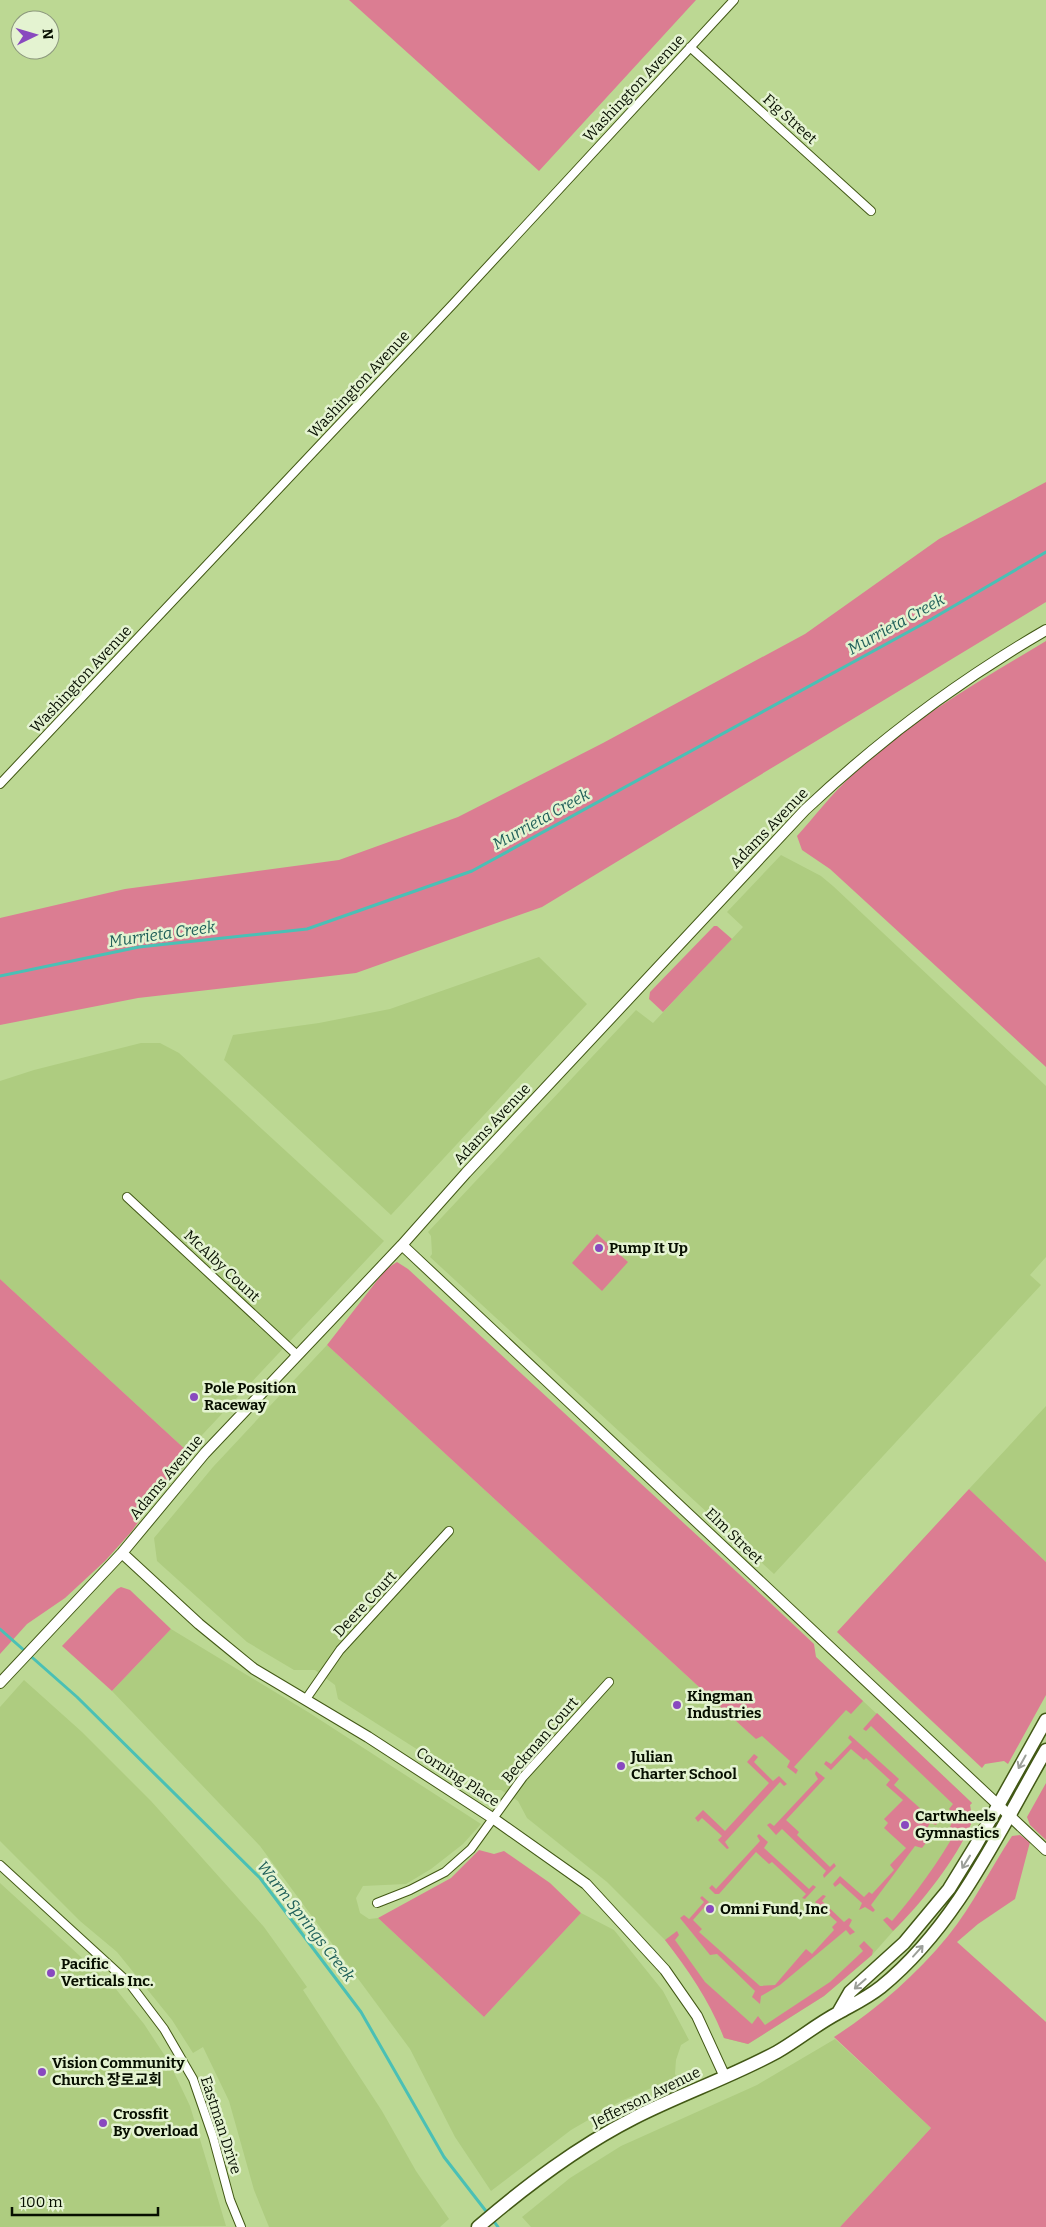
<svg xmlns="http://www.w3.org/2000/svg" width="1046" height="2227" font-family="Bitter,'Noto Sans KR',serif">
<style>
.built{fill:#aecc80}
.green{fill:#db7d92}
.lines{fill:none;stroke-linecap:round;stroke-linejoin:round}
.stream{stroke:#4ac0b5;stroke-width:3}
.minor-casing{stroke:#425815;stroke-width:10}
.tertiary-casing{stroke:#425815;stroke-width:12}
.primary-casing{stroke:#425815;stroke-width:15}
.minor{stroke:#fff;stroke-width:8}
.tertiary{stroke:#fff;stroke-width:10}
.primary{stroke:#fff;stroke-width:12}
.oneway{stroke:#9c9f99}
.poi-dot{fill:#8949bf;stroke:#e4f3d1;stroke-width:2}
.labels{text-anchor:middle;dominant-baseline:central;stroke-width:5;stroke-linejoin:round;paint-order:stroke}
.street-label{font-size:15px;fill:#070f00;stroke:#e4f3d1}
.poi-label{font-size:15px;font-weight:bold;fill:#070f00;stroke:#e4f3d1;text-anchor:start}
.water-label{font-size:16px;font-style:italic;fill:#1f5f59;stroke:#e4f3d1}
</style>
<rect width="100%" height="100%" fill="#bcd893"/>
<path class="built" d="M 781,855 L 821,876 L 833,886 L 1046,1086 L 1046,1257 L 1030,1275 L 1041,1285 L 774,1574 L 430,1257 L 432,1254 L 431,1236 L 428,1232 L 636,1010 L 653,1023 L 743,927 L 727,912 Z
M 539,957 L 587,1004 L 391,1215 L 224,1060 L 233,1035 L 319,1023 L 390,1009 Z
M 141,1043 L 160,1043 L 179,1053 L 384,1241 L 187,1451 L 0,1279 L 0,1081 L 34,1070 Z
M 327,1345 L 748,1732 L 816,1657 L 972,1803 L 970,1805 L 972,1822 L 926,1894 L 872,1955 L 824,1996 L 748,2044 L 724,2038 L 715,2014 L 685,1965 L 665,1940 L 607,1882 L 527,1818 L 518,1801 L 501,1790 L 481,1790 L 338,1699 L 335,1685 L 315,1670 L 294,1670 L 247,1642 L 157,1561 L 154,1538 L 213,1467 Z
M 1046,1406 L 1046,1562 L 969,1489 Z
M 171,1629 L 308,1712 L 481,1824 L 463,1844 L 431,1869 L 406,1884 L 363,1886 L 356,1898 L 360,1913 L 369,1919 L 378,1918 L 484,2017 L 581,1913 L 614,1930 L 663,1991 L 689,2040 L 681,2045 L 676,2060 L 675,2074 L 677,2077 L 621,2101 L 571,2130 L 491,2191 L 455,2137 L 410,2049 L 260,1846 L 112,1691 Z
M 24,1680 L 82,1732 L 151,1801 L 264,1927 L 307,1987 L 303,1990 L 382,2111 L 416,2171 L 449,2219 L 440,2227 L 269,2227 L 254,2190 L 229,2101 L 203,2047 L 193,2053 L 172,2020 L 117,1952 L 80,1921 L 0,1841 L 0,1707 Z
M 0,1883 L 115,1988 L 144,2024 L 169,2062 L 190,2106 L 226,2226 L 0,2227 Z
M 835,2039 L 931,2128 L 840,2227 L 531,2227 L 522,2217 L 570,2178 L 621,2146 L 757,2085 Z"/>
<path class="green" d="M 349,0 L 696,0 L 539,171 Z
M 1046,482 L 1046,602 L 542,907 L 356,973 L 138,998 L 0,1025 L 0,918 L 125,889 L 339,860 L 458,817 L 603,743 L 805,634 L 939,539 Z
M 1046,641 L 1046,1067 L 830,869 L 802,850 L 797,836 C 815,816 831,795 850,777 C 908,721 978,682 1046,641 Z
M 714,926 L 717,926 L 732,939 L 663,1012 L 649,999 L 650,992 Z
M 597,1234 L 628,1262 L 602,1291 L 572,1263 Z
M 397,1262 L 408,1269 L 764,1597 L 814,1644 L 816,1657 L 863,1701 L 851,1714 L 846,1710 L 794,1767 L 798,1770 L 796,1774 L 787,1767 L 790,1761 L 762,1736 L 756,1739 L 748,1732 L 327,1345 L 386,1269 Z
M 0,1279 L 187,1451 L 132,1531 L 105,1561 L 65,1598 L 27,1624 L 0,1654 Z
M 969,1489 L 1046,1562 L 1046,1695 L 1008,1764 L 1004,1761 L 985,1764 L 982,1768 L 837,1632 Z
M 121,1587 L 130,1590 L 171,1629 L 112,1691 L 62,1646 L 117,1589 Z
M 877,1713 L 972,1803 L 970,1805 C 971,1811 973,1819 971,1824 C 956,1860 920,1905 893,1931 L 883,1920 L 887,1917 L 892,1921 C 916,1893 938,1863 956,1831 L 950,1827 L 953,1820 L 953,1812 L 949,1809 L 953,1804 L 871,1726 L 866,1731 L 863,1729 Z
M 850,1735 L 899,1779 L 894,1785 L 931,1818 L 935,1814 L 940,1819 L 936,1825 L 930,1823 L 926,1830 L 931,1836 L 922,1848 L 915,1846 L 871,1905 L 875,1910 L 873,1912 L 865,1907 L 859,1910 L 862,1903 L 840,1883 L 835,1887 L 833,1884 L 840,1876 L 864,1897 L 869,1892 L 872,1894 L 894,1870 L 890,1865 L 906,1848 L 884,1828 L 888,1823 L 884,1819 L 903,1800 L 886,1785 L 890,1780 L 866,1758 L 864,1760 L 851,1749 L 831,1770 L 824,1764 L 826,1761 L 831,1764 L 852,1742 L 848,1738 Z
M 754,1754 L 758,1757 L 754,1762 L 773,1781 L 779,1776 L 787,1784 L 784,1786 L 780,1782 L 725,1842 L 729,1848 L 727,1849 L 718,1840 L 722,1836 L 702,1818 L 698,1822 L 695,1818 L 703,1810 L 725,1831 L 769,1783 L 747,1762 Z
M 816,1771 L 825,1778 L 786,1820 L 799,1832 L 797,1835 L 830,1867 L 834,1863 L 836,1866 L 824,1878 L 823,1875 L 826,1871 L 782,1829 L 776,1835 L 767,1825 L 770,1823 L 774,1826 L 818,1779 L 815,1774 Z
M 1046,1783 L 1046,1840 L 1030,1825 L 1027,1817 Z
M 759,1834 L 768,1842 L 764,1848 L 809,1889 L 813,1885 L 816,1887 L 805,1899 L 802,1898 L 806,1894 L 772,1862 L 769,1864 L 756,1852 L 719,1894 L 715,1894 L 709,1888 L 712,1885 L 716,1889 L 760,1841 L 757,1836 Z
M 1020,1835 L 1030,1842 L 1015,1899 L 978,1924 L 957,1942 L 1046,2022 L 1046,2227 L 840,2227 L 931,2128 L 834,2037 C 876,2010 916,1975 948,1936 C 973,1905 990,1869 1012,1836 Z
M 479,1850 L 494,1854 L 504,1851 L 550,1883 L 581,1913 L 484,2017 L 378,1918 L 451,1878 Z
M 823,1895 L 826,1896 L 822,1901 L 844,1922 L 849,1918 L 852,1920 L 849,1926 L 855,1932 L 850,1935 L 846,1930 L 780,1985 L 761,1996 L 760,2004 L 752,1997 L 755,1991 L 717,1954 L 710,1955 L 680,1918 L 684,1915 L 689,1919 L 704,1902 L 700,1898 L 702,1896 L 709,1902 L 693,1920 L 702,1929 L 699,1932 L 760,1986 L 775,1985 L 806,1949 L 812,1954 L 834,1930 L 832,1927 L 837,1922 L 815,1902 Z
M 677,1931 L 679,1935 L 675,1940 L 705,1982 L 752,2024 L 758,2016 L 765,2025 L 830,1982 L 863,1951 L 859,1946 L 864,1941 L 873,1950 L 872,1955 L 824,1996 L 748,2044 L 724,2038 C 710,2002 689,1971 665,1940 Z"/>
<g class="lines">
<path class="stream" d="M 0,976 L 139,947 L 307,929 L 472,871 L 930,620 L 1046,552
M 0,1629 L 77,1697 L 260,1878 L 361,2012 L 444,2157 L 489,2215
M 493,2220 L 498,2227"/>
<defs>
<path id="minor" d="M 690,47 L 871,211
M 0,784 L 453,304 L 734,0
M 127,1197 L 297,1355
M 306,1699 L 340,1650 L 449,1531
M 0,1865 L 130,1984 L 164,2029 L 193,2079 L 213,2137 L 230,2200 L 241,2227
M 377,1903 L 410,1890 L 445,1872 L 471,1849 L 523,1777 L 609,1682"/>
<path id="tertiary" d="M 402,1245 L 1046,1850
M 122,1553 L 199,1624 L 254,1669 L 368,1737 L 494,1819 L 586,1884 L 665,1970 L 697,2016 L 725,2077
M 0,1683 L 122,1553 L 205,1453 L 402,1245 L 466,1173 L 805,810 C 879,740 958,681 1046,630"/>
<path id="primary" d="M 838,2013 L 850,1992 L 904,1943 L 949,1889 L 976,1845 L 1046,1720
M 478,2227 C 527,2185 577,2147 634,2118 C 681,2094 731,2077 777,2052 C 798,2040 817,2024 838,2013 C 854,2004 867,1998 881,1987 C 957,1925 998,1833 1046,1750"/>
</defs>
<use href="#minor" class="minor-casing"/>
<use href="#tertiary" class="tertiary-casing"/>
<use href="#primary" class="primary-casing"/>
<use href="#minor" class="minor"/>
<use href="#tertiary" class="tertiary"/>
<use href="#primary" class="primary"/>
</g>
<defs><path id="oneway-shaft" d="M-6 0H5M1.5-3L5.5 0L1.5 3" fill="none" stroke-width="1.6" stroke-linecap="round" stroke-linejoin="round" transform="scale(1.25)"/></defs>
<g class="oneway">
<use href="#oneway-shaft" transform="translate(1022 1762) rotate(119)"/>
<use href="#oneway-shaft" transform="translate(966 1862) rotate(122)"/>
<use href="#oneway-shaft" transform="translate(918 1951) rotate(-48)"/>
<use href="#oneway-shaft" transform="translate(860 1984) rotate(139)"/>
</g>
<g class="poi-dot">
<circle cx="599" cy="1248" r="5"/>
<circle cx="194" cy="1397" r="5"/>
<circle cx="677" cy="1705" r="5"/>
<circle cx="621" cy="1766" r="5"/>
<circle cx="905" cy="1825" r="5"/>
<circle cx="710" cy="1909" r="5"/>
<circle cx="51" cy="1973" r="5"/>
<circle cx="42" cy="2072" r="5"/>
<circle cx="103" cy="2123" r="5"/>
</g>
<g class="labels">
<g class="street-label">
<text transform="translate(634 88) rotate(-47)">Washington Avenue</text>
<text transform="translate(790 119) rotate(42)">Fig Street</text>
<text transform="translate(359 384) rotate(-47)">Washington Avenue</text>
<text transform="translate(81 679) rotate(-47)">Washington Avenue</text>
<text transform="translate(769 828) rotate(-46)">Adams Avenue</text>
<text transform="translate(492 1124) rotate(-47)">Adams Avenue</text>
<text transform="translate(222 1266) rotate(43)">McAlby Count</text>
<text transform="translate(166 1477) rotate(-50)">Adams Avenue</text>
<text transform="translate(734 1536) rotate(44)">Elm Street</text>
<text transform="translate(365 1604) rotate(-47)">Deere Court</text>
<text transform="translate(540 1740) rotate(-49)">Beckman Court</text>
<text transform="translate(458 1777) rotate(33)">Corning Place</text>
<text transform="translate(646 2097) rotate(-26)">Jefferson Avenue</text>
<text transform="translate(221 2125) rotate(72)">Eastman Drive</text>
</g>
<g class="poi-label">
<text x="609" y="1248">Pump It Up</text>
<text x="204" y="1388">Pole Position<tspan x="204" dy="17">Raceway</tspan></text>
<text x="687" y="1696">Kingman<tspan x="687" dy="17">Industries</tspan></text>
<text x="631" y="1757">Julian<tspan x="631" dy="17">Charter School</tspan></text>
<text x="915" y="1816">Cartwheels<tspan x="915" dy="17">Gymnastics</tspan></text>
<text x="720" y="1909">Omni Fund, Inc</text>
<text x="61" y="1964">Pacific<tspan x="61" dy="17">Verticals Inc.</tspan></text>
<text x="52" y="2063">Vision Community<tspan x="52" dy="17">Church 장로교회</tspan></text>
<text x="113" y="2114">Crossfit<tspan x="113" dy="17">By Overload</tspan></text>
</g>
<g class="water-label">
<text transform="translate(896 624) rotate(-29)">Murrieta Creek</text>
<text transform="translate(541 819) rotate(-29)">Murrieta Creek</text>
<text transform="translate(162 934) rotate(-8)">Murrieta Creek</text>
<text transform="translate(306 1921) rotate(52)">Warm Springs Creek</text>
</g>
</g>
<g transform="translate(35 35) rotate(85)"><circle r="24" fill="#e4f3d1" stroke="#8c987d"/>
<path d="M0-4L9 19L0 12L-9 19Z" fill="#8949bf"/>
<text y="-8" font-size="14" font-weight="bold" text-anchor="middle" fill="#070f00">N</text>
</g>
<path d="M12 2207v8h146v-8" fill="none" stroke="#070f00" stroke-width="2.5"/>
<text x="20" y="2207" font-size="15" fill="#070f00" stroke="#e4f3d1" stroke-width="4" paint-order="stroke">100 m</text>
</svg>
